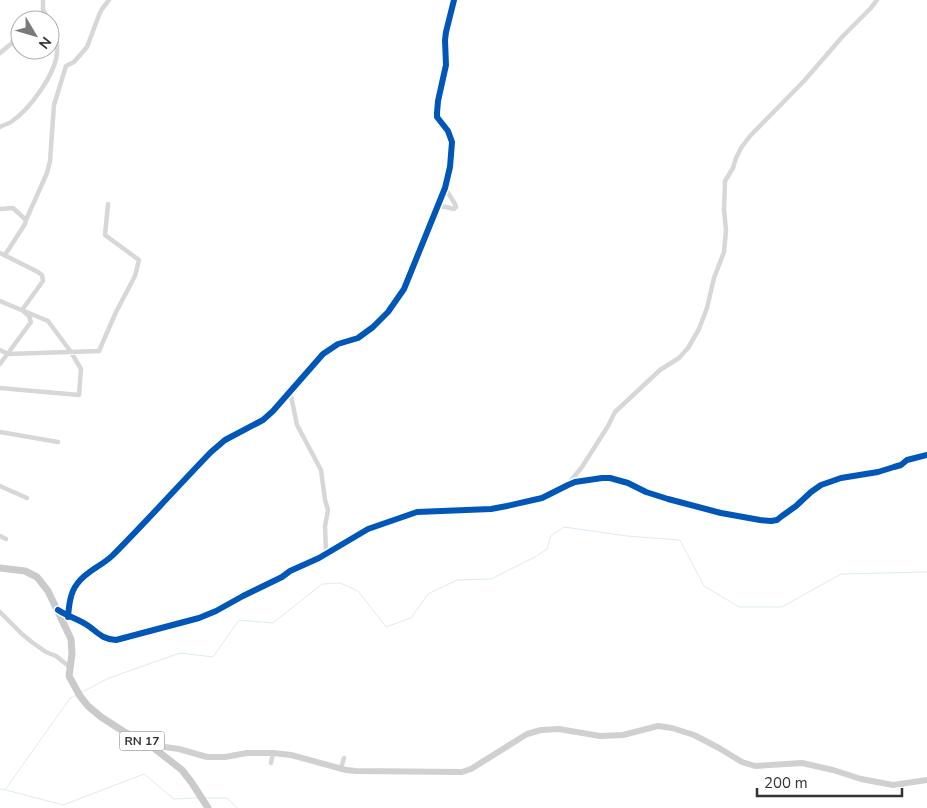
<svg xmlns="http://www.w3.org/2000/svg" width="927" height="808" font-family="'Nunito Sans',sans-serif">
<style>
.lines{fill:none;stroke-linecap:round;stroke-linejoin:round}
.stream{stroke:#ddebf3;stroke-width:1}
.minor{stroke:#d7d7d7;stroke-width:4.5}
.tertiary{stroke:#d7d7d7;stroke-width:5.5}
.secondary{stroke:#d0d0d0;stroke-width:6}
.primary{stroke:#cacaca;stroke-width:7}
.cycleway-casing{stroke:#fff;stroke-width:9}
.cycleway{stroke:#0057b8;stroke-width:6}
.labels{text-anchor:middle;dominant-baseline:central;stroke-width:5;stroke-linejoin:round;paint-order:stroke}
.shield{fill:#fff;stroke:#707070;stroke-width:1}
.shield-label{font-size:12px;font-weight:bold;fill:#333}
</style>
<rect width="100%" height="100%" fill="#fff"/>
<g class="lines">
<path class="stream" d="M 82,692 L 109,678 L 180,653 L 213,657 L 239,620 L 273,623 L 322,584 L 340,583 L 358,591 L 386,627 L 411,618 L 428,594 L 457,580 L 491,579 L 535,557 L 547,549 L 551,536 L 564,527 L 627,536 L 680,540 L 704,586 L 739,607 L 782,607 L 841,574 L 927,572
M 0,789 L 5,790 L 70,698 L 77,695
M 6,790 L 63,805 L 144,774 L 174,799 L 198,798
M 204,798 L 227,798 L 237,808"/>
<path class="minor" d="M 43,0 L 43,10 L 49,20
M 0,53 L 12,43 L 16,33
M 0,127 C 3,125 8,124 11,122 C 29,110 55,75 57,53 C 58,42 55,32 50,23
M 437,206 L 446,207 L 454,209 L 456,207 L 455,204 L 445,188
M 0,209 L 13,208 L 26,220 L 25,224 L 5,255
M 26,220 L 47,173 L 50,161 L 54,105 L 66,66 L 74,62 L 87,47 L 99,15 L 102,9 L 109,0
M 0,253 L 38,272 L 42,275 L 43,281 L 22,310 L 29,316 L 31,322 L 0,364
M 0,301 L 48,321 L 71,352 L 81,369 L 79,395 L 0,388
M 0,350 L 8,354 L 99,351 L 116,312 L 135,276 L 139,260 L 105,235 L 108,204
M 290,391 L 297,425 L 321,470 L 325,500 L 328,510 L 325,526 L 326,554
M 0,432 L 58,442
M 568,484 L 582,467 L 608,426 L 615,412 L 660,370 L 679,358 L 688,348 L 699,329 L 707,308 L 714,278 L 724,252 L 726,230 L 724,210 L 725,181 L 733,168 L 736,158 L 741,148 L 750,136 L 804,81 L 843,36 L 870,9 L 877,0
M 0,486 L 27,498
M 0,536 L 6,539
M 0,612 L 22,634 L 33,643 L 46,652 L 56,656 L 71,668
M 68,617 C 69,606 70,593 77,584 C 86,571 102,566 113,555 C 146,522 178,486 211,452 L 225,440 L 263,420 L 273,411 L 323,354 L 338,344 L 358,338 L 373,327 L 388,312 L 404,289 L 445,188 L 450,167 L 452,142 L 448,131 L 437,117 L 437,113 L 438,101 L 446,65 L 445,40 L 446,32 L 454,0
M 271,763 L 273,753
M 341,768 L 344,758"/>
<path class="tertiary" d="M 58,610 C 67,616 78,619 87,625 C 98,632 101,639 116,640 L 199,618 L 216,611 L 243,596 L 282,577 L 290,571 L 319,558 L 368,529 L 417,512 L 491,509 L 507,506 L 542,498 L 568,485 L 575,482 L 602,478 L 610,478 L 628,483 L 646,492 L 668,499 L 721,513 L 760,520 L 771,521 L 777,520 L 782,516 L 796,506 L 811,492 L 821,485 L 841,478 L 878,472 L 894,467 L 901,465 L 907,460 L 927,455"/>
<path class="secondary" d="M 150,745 L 179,749 L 207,757 L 225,757 L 247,753 L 273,753 L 291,755 L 346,770 L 356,771 L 462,772 L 471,769 L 527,734 L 541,730 L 559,729 L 600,736 L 623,735 L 658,726 L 672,728 L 694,735 L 719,748 L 742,762 L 755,766 L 802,763 L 833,770 L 861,779 L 893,785 L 927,780"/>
<path class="primary" d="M 0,568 L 25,571 L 37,577 L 48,591 L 71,639 L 72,654 L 69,676 L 80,696 L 88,706 L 101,717 L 126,733 L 150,745 L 182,770 L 192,783 L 208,808"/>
<defs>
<path id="cycleway" d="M 58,610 C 67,616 78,619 87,625 C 98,632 101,639 116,640 L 199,618 L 216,611 L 243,596 L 282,577 L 290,571 L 319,558 L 368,529 L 417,512 L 491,509 L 507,506 L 542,498 L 568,485 L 575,482 L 602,478 L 610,478 L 628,483 L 646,492 L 668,499 L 721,513 L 760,520 L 771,521 L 777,520 L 782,516 L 796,506 L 811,492 L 821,485 L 841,478 L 878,472 L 894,467 L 901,465 L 907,460 L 927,455
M 68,617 C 69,606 70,593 77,584 C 86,571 102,566 113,555 C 146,522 178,486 211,452 L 225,440 L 263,420 L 273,411 L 323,354 L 338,344 L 358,338 L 373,327 L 388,312 L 404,289 L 445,188 L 450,167 L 452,142 L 448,131 L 437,117 L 437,113 L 438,101 L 446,65 L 445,40 L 446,32 L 454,0"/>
</defs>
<use href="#cycleway" class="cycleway-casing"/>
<use href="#cycleway" class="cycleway"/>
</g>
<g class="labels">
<rect class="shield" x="119.5" y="731.5" width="45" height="19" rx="4"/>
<g class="shield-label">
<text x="142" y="741">RN 17</text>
</g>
</g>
<g transform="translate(35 35) rotate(128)"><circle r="24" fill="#ffffff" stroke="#adadad"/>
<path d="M0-4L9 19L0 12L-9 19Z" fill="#7a7a7a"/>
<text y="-8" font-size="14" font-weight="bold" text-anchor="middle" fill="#333333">N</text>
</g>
<path d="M757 788v8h145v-8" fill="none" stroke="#333333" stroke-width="2.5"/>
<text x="764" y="788" font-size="15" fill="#333333" stroke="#ffffff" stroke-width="4" paint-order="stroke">200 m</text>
</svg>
